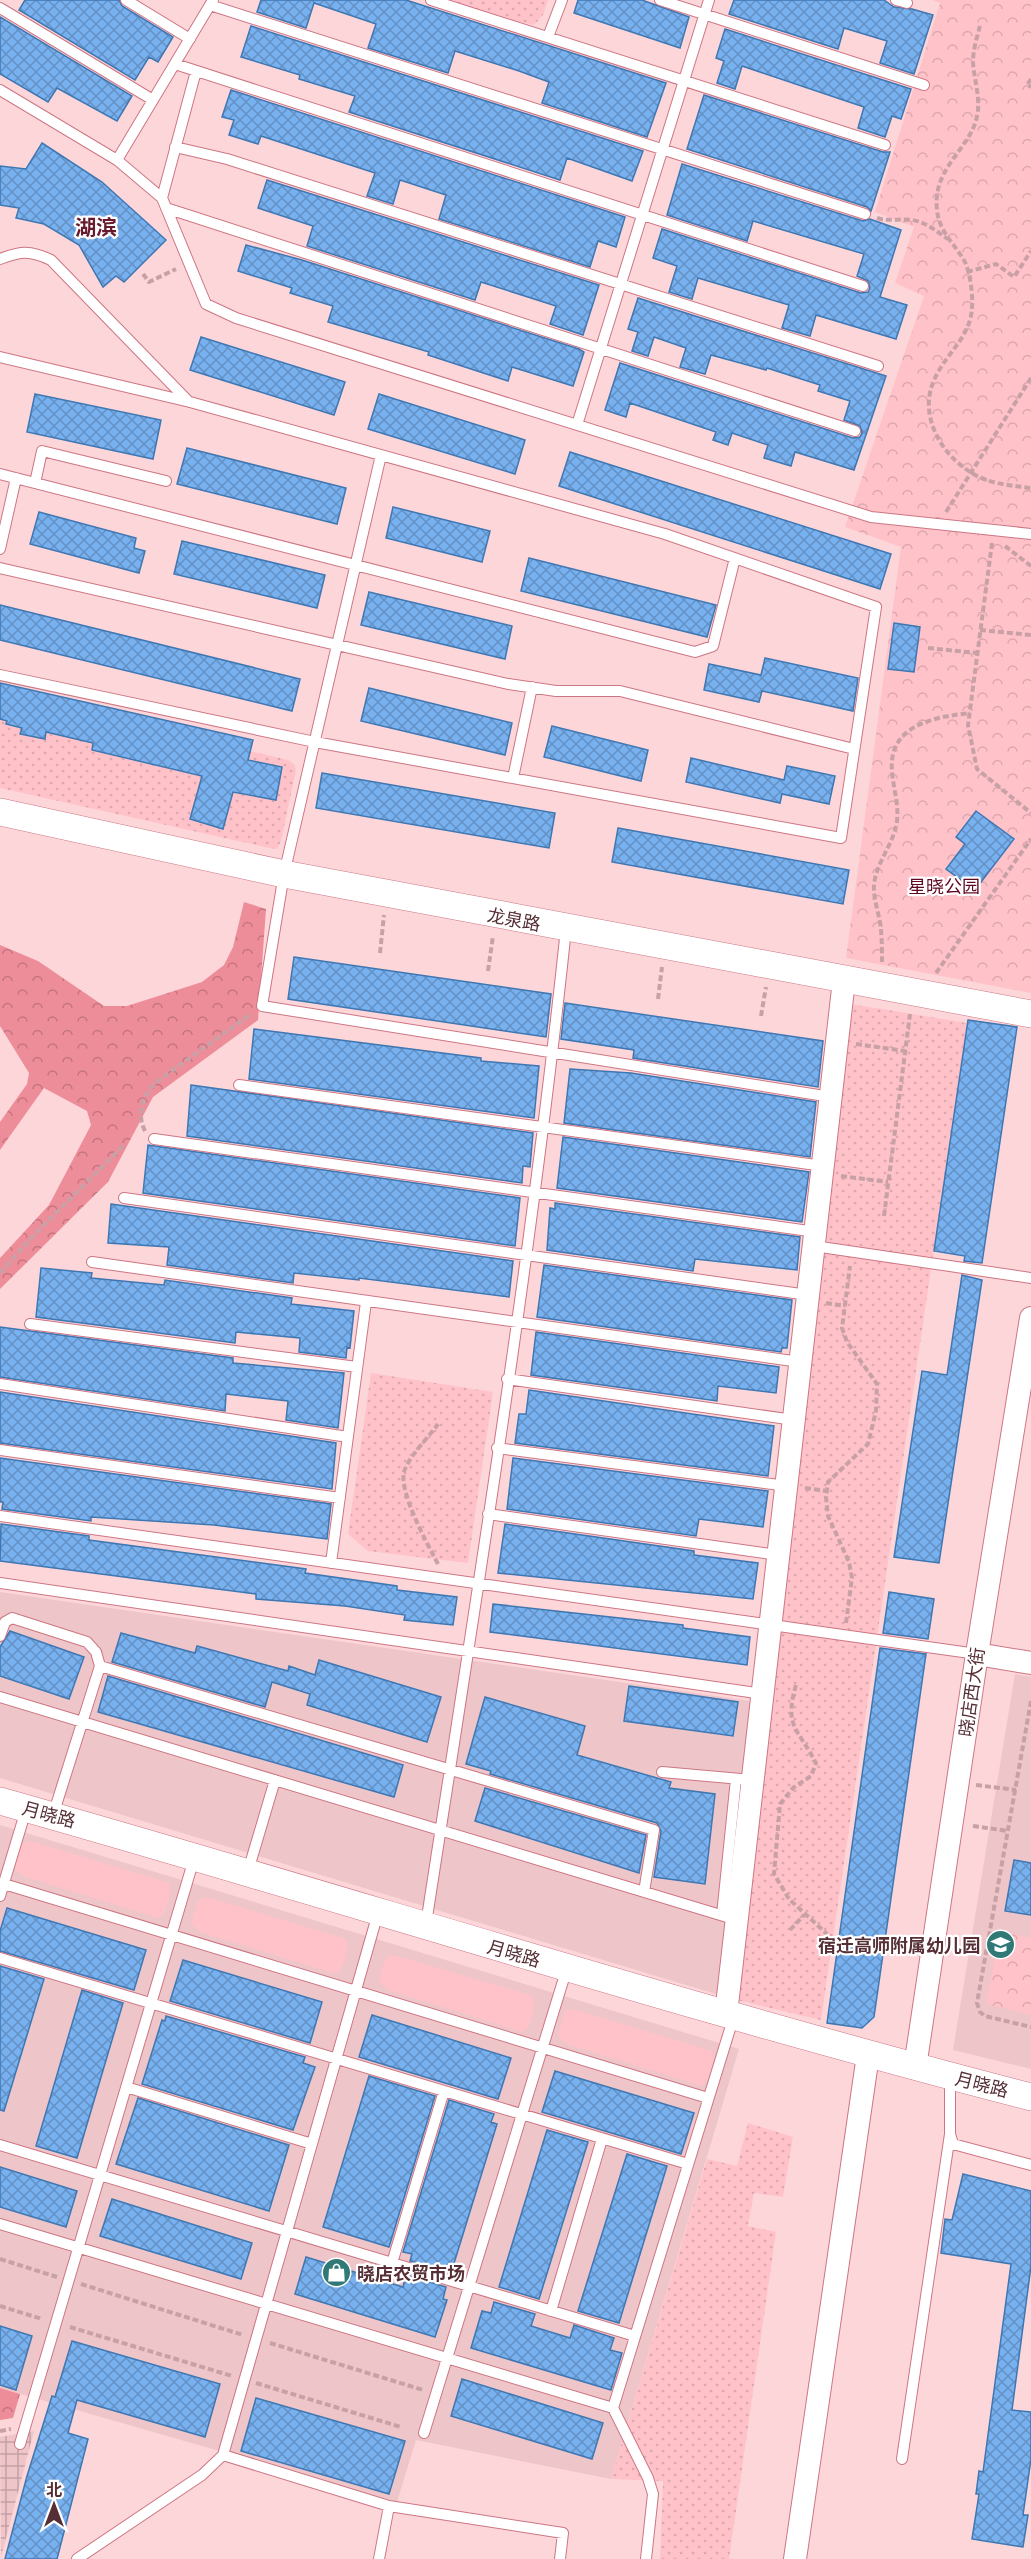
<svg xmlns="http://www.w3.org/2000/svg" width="1031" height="2559" font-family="Commissioner,'Noto Sans SC',sans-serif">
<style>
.built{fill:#eec5c9}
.industrial{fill:url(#industrial-grid)}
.grass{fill:#ffc2c9}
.forest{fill:url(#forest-crowns)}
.park{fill:url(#park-crowns)}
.garden{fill:url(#garden-dots)}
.building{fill:url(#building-cross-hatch);stroke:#3f77b2;stroke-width:1.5}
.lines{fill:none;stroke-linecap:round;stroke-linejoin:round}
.service-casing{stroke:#cd7683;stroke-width:12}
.minor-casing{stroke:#cd7683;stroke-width:24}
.tertiary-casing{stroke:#cd7683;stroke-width:28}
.path{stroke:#c8a1a6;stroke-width:4;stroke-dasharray:6 3;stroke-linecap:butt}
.service{stroke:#fff;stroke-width:10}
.minor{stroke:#fff;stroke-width:22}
.tertiary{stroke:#fff;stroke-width:27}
.labels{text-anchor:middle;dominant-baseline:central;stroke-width:4.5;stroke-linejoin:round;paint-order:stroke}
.park-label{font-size:18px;fill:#600722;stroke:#fff}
.street-label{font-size:18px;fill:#552f35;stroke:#fff}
.poi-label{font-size:18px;font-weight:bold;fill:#552f35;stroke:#fff;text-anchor:end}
.quarter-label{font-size:21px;font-weight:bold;fill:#681b2d;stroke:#fff}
</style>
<defs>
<pattern id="industrial-grid" width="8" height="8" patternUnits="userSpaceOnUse" patternTransform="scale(1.5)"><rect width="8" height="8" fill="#eec5c9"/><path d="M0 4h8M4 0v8" fill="none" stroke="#c4a0a4"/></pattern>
<pattern id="forest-crowns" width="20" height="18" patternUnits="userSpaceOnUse" patternTransform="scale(1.5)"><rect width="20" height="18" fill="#ee8d9a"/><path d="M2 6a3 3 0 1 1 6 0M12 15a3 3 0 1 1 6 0" fill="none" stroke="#c4747e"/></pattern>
<pattern id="park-crowns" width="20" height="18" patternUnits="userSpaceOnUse" patternTransform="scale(1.5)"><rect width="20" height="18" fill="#ffc2c9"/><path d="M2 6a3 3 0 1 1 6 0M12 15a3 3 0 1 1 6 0" fill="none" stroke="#dda7ad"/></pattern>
<pattern id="garden-dots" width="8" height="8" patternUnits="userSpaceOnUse" patternTransform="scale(1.5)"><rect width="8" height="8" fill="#ffc2c9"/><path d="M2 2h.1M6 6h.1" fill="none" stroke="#dda7ad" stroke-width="1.8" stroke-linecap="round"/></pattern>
<pattern id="building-cross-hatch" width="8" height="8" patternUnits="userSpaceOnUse" patternTransform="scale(1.5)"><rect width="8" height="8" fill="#77b1f0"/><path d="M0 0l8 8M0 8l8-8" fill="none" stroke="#6490c3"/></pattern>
</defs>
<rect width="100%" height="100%" fill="#fdd6da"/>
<path class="built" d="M 0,1592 L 750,1701 L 719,1995 L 0,1778 Z
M 1015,1674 L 1031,1677 L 1031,2069 L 953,2050 Z
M 0,1825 L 739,2049 L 611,2479 L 416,2440 L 397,2502 L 0,2388 Z"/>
<path class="industrial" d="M 34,2431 L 1,2557 L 0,2437 Z"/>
<path class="grass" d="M 25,1842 L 33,1842 L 169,1883 C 172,1893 168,1911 159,1918 L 23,1876 L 14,1867 L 21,1845 Z
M 202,1898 L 210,1898 L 346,1939 C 349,1949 345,1967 336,1974 L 200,1932 L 191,1924 L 198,1901 Z
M 389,1956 L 397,1956 L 533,1996 C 536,2007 532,2025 523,2032 L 388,1990 L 379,1981 L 385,1959 Z
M 568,2010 L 576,2010 L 712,2051 C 715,2061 711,2079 702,2086 L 567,2044 L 558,2035 L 564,2013 Z"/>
<path class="forest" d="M 244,902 L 266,909 L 258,1020 L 153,1097 L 108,1182 L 0,1289 L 0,1258 L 49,1205 L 91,1125 L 87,1111 L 44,1088 L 0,1150 L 0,1122 L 27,1084 L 29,1073 L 0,1026 L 0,945 L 38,961 L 104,1006 L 127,1006 L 202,982 L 224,965 L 233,947 Z
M 0,2388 L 20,2394 L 13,2418 L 0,2420 Z"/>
<path class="park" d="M 932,0 L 1031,0 L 1031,993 L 846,958 L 901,547 L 845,527 L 924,296 L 895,283 L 914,227 L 875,212 L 940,3 Z
M 1000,1931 L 1031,1938 L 1031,2015 L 986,2004 Z"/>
<path class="garden" d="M 447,0 L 548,0 L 543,15 L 534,25 L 498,17 Z
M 0,693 L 288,760 L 294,764 L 296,770 L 281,841 L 277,849 L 265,847 L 0,788 Z
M 851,1004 L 967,1023 L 821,2020 L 733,1999 Z
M 371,1373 L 493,1392 L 468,1563 L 368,1551 L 348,1534 Z
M 748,2123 L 793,2137 L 783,2197 L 754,2193 L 748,2226 L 776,2232 L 729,2559 L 660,2559 L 663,2481 L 611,2479 L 707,2159 L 737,2166 Z"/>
<path class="building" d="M 25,0 L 119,0 L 122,6 L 173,37 L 158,62 L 149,57 L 135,80 L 19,10 Z
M 261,0 L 406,0 L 666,83 L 647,137 L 542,103 L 549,82 L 519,71 L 455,51 L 448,73 L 368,48 L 376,24 L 314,3 L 306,28 L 257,12 Z
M 578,0 L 642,0 L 689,17 L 680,48 L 574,13 Z
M 734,0 L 884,0 L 894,7 L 912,9 L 933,15 L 914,74 L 880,63 L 887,41 L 844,28 L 838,49 L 729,14 Z
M 0,17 L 132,96 L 117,121 L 57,88 L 48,102 L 0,74 Z
M 251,26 L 643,151 L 632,181 L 567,158 L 560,180 L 349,112 L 355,96 L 299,79 L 300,75 L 241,57 Z
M 725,29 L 911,89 L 901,119 L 892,116 L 885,137 L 858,128 L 864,107 L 742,66 L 735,89 L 717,83 L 724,61 L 716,58 Z
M 231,90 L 625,217 L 616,247 L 598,241 L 590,267 L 439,219 L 446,195 L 400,180 L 393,204 L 367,196 L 375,173 L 261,136 L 258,144 L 229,135 L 234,120 L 222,117 Z
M 704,95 L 883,152 L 890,152 L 871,211 L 867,207 L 687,149 Z
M 42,143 L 102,182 L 166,240 L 124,282 L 116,276 L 103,287 L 79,245 L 44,224 L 16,218 L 19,208 L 0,205 L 0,166 L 26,169 Z
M 682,164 L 863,221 L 870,219 L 901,230 L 880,297 L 907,305 L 896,339 L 816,315 L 810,336 L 782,328 L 789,305 L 698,278 L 692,299 L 669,292 L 677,266 L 653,258 L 662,229 L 861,293 L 868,292 L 870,288 L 868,281 L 857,276 L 864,254 L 753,221 L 747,241 L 667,215 Z
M 267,180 L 599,285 L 583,335 L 550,324 L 556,306 L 481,282 L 475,300 L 307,246 L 313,226 L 258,208 Z
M 246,245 L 302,260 L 579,349 L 584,352 L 573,386 L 512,367 L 508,381 L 428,355 L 429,352 L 328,322 L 333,306 L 290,293 L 292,288 L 238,271 Z
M 638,298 L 886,376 L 854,470 L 795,452 L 791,466 L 764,458 L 768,445 L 732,433 L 728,445 L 713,440 L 716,432 L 630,403 L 626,417 L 605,410 L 620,363 L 853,438 L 860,437 L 862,433 L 860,426 L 844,420 L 850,401 L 818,391 L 820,385 L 767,368 L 766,370 L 711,355 L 705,374 L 680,367 L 686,348 L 654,337 L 648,356 L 632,351 L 638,332 L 628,329 Z
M 201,337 L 345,382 L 334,415 L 190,370 Z
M 35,394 L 161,420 L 153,459 L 27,432 Z
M 379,394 L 525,440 L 515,474 L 368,429 Z
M 187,448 L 346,488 L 337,524 L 177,484 Z
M 570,452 L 891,554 L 880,589 L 559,486 Z
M 393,507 L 490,531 L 482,562 L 386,538 Z
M 39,512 L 136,538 L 134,548 L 145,551 L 139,573 L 30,544 Z
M 182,541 L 325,575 L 317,608 L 174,574 Z
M 529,558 L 716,605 L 707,637 L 521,591 Z
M 369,592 L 512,626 L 505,659 L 361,625 Z
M 0,605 L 300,679 L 292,711 L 0,640 Z
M 894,623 L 920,627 L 914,672 L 888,669 Z
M 765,658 L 858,678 L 853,711 L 762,691 L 759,702 L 704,690 L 709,664 L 761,675 Z
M 0,683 L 253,740 L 248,760 L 282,767 L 276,800 L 233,792 L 223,829 L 190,819 L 202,776 L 92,750 L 93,743 L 46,732 L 45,739 L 20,734 L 22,728 L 6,724 L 7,721 L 0,719 Z
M 369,688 L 512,723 L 505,755 L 361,721 Z
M 552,726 L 648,750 L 641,781 L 544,757 Z
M 691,758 L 784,780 L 787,766 L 835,776 L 829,804 L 782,794 L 780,803 L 686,782 Z
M 322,773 L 555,813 L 549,848 L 316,808 Z
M 976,811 L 1014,839 L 975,890 L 946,869 L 965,844 L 956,837 Z
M 618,828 L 849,870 L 843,904 L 612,862 Z
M 294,957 L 551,994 L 546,1037 L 288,999 Z
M 565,1003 L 823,1041 L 818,1087 L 633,1058 L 634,1050 L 561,1039 Z
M 968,1020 L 1017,1027 L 982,1263 L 964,1261 L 965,1256 L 934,1251 Z
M 254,1029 L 481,1058 L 481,1061 L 539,1066 L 534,1118 L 249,1079 Z
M 570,1069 L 631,1073 L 816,1102 L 810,1157 L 564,1123 Z
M 191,1085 L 533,1133 L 530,1167 L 523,1166 L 522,1183 L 187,1136 Z
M 563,1137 L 809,1172 L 802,1222 L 557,1188 Z
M 148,1145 L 520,1198 L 515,1246 L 143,1193 Z
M 555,1203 L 800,1237 L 797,1270 L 695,1259 L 693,1271 L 547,1250 L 550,1208 L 555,1209 Z
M 111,1204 L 513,1261 L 509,1297 L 359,1278 L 359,1280 L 294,1273 L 293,1283 L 167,1265 L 169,1247 L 108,1243 Z
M 544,1265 L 792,1300 L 787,1348 L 782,1348 L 781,1352 L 537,1317 Z
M 41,1268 L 92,1273 L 91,1278 L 164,1285 L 165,1280 L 292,1298 L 291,1304 L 354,1311 L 350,1348 L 347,1347 L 346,1358 L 299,1352 L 300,1338 L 236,1332 L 235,1343 L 36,1317 Z
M 962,1275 L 982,1280 L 939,1563 L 894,1557 L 922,1371 L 947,1375 Z
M 0,1327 L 233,1358 L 233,1363 L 344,1373 L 338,1428 L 286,1420 L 288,1401 L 226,1394 L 225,1411 L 0,1377 Z
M 536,1332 L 779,1367 L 776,1393 L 718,1386 L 717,1401 L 531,1375 Z
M 529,1390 L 774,1426 L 768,1476 L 515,1443 L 519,1414 L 526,1414 Z
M 0,1392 L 336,1443 L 332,1489 L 0,1443 Z
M 0,1458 L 331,1504 L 327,1539 L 214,1525 L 91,1517 L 91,1521 L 2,1509 L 3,1502 L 0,1502 Z
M 513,1458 L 768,1491 L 763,1527 L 699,1519 L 696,1536 L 507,1509 Z
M 1,1524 L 89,1536 L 89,1540 L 306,1569 L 305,1573 L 397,1586 L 397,1590 L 457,1597 L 453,1625 L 404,1620 L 405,1615 L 345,1606 L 256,1599 L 256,1594 L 0,1561 Z
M 505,1524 L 694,1551 L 694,1555 L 758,1563 L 753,1599 L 498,1573 Z
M 889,1592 L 934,1599 L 928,1639 L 883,1633 Z
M 493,1604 L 683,1625 L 683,1628 L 750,1637 L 747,1665 L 490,1632 Z
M 10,1631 L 84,1657 L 69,1699 L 0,1676 L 0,1647 Z
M 121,1633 L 195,1653 L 197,1646 L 288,1671 L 289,1666 L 315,1675 L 319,1660 L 441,1697 L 427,1742 L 307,1705 L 310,1694 L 272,1682 L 265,1707 L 112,1662 Z
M 880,1648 L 926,1654 L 874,2017 L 862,2028 L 827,2023 Z
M 108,1676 L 403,1765 L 394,1797 L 98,1712 Z
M 629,1686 L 738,1702 L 733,1736 L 624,1721 Z
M 485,1697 L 585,1726 L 577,1755 L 671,1782 L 669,1788 L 715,1794 L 705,1884 L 654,1877 L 661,1831 L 657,1823 L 490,1774 L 491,1771 L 466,1764 Z
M 485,1788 L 646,1835 L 639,1873 L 475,1821 Z
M 1014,1860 L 1031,1863 L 1031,1915 L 1005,1911 Z
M 7,1908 L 146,1950 L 134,1990 L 0,1951 L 0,1931 Z
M 183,1960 L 322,2002 L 310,2043 L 170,2001 Z
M 0,1966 L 44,1979 L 4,2111 L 0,2110 Z
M 82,1990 L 123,2003 L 77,2158 L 36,2146 Z
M 372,2015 L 511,2058 L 498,2099 L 359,2057 Z
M 166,2016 L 305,2057 L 303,2063 L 315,2067 L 293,2130 L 142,2084 L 162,2020 L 165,2021 Z
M 555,2071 L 694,2113 L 681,2154 L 542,2112 Z
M 369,2076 L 435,2096 L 389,2247 L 323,2227 Z
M 138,2098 L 289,2145 L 269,2211 L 116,2164 Z
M 449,2100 L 494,2114 L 491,2122 L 497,2124 L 451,2273 L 410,2261 L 412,2254 L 403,2252 Z
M 547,2130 L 588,2142 L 539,2299 L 499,2287 Z
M 627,2154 L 667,2166 L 619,2323 L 578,2311 Z
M 0,2167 L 77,2191 L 66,2227 L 0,2207 Z
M 963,2174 L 1031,2191 L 1031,2266 L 1012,2410 L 1031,2412 L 1031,2459 L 1023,2515 L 1028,2515 L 1023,2547 L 972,2539 L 979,2494 L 976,2494 L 979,2471 L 983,2472 L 1011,2264 L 941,2253 L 945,2219 L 952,2220 Z
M 112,2199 L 252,2243 L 241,2279 L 100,2236 Z
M 306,2257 L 403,2287 L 406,2275 L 446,2287 L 443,2299 L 447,2300 L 435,2337 L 295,2294 Z
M 494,2302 L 535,2314 L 531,2326 L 570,2338 L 574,2325 L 614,2338 L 610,2350 L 622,2353 L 611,2390 L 471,2348 L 482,2311 L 491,2313 Z
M 0,2326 L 32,2336 L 16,2390 L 0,2385 Z
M 72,2341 L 220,2384 L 205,2437 L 77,2400 L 68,2433 L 88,2439 L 57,2559 L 5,2559 L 27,2476 L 52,2396 L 55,2397 Z
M 462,2379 L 603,2423 L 592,2459 L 451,2416 Z
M 256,2398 L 405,2441 L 389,2494 L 241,2451 Z"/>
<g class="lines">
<defs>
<path id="service" d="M 126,0 L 190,39
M 431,0 L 885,145
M 660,0 L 924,85
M 896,0 L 907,3
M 210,5 L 865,214
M 0,8 L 153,100
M 548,37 L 562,0
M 175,64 L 863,286
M 0,90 L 117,160 L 162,198 L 206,304 L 236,318 L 871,517 L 1031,534
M 175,147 L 227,159 L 878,366
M 117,160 L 213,0
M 162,198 L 196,71
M 166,208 L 855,431
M 0,259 C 21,251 30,250 51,260 L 189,402
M 0,357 L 190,402 L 665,534 L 876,607 L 841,838 L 315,742 L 0,675
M 577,425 L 709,0
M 381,455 L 284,874 L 262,1006 L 831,1097
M 0,474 L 695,652 L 713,646 L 735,558
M 35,483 L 42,451 L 166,481
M 0,549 L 16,478
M 0,568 L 508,684 L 556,691 L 620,691 L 854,749
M 513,778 L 532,687
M 239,1085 L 823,1166
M 154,1139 L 816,1232
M 124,1198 L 808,1295
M 814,1246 L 1031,1278
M 92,1262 L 800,1362
M 30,1324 L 357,1367
M 507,1379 L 794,1420
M 0,1384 L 348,1437
M 497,1448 L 787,1486
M 0,1450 L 340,1498
M 488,1514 L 778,1555
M 0,1516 L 977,1654
M 331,1563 L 366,1302
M 0,1583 L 763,1694
M 0,1636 L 5,1622 L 12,1618 L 87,1642 L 96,1652 L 100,1666 L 53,1815
M 100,1666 L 654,1830 L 644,1892
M 0,1697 L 737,1920
M 662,1772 L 741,1779
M 248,1871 L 275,1780
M 4,1884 L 708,2098
M 0,1896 L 26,1810
M 722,1915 L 736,1779
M 426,1924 C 477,1593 531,1262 566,929
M 0,1958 L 688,2164
M 950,2076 L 950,2134 L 953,2144 L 1031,2165
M 126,2087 L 312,2144
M 0,2145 L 635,2336
M 0,2224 L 613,2408 L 734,2016
M 392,2263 L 444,2091
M 551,2311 L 602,2139
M 613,2408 L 648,2478 L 653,2494 L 646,2559
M 424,2433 L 567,1968
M 20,2444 L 194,1859
M 223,2455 L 389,2506 L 563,2533 L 560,2559
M 902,2459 L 950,2134
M 77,2559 L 202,2475 L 223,2455 L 378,1913
M 379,2559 L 389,2506"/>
<path id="minor" d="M 977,1654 L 1031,1663
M 726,2014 L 844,980
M 915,2067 L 977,1654 L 1031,1318
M 795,2559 L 868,2055"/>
<path id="tertiary" d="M 0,812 L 284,874 L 1031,1014
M 0,1801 C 344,1898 684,2008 1031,2097"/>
</defs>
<use href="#service" class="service-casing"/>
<use href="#minor" class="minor-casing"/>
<use href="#tertiary" class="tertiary-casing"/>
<path class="path" d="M 980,26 C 977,37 973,50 973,62 C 974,80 981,98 977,116 C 971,149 932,167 937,210 C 939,232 955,244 965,262 C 970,273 973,294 972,307 C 971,337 947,352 935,378 C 915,419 947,465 986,480 C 1001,485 1016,486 1031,488
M 1031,79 L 1027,85 L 1031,87
M 877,218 C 889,222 900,218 912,220 C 926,222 936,231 948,239
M 967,272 L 996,264 L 1014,277 L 1031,251
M 143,274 L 149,282 L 176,269
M 946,512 L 1031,378
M 992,543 L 968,725 L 977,769 L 1031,813
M 1005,546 L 1031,566
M 980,630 L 1031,635
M 928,648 L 977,653
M 380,953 L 384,915
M 882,962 C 882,952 882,941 881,930 C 880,916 873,899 874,885 C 876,862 894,844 897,821 C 899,803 893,788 892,771 C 888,724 936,717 970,713
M 488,971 L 493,936
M 936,973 L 1031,839
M 658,999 L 662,967
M 761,1016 L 766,987
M 856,1044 L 905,1051
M 145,1131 C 136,1113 143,1097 155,1083 L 252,1013
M 841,1176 L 888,1182
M 884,1216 L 910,1014
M 0,1273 L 34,1235 L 125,1144
M 826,1303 L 845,1306
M 805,1488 L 827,1491
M 438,1564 C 428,1545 396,1488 405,1469 C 412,1453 428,1438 438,1424
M 846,1623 L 852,1578 L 849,1562 L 828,1516 L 826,1497 L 828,1482 L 868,1444 L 876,1411 L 877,1384 L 847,1342 L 842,1328 L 850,1266
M 796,1685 C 784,1727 797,1727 816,1763 L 811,1776 L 793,1788 L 780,1804 L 774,1874 L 789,1899 L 827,1934
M 1031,1701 L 977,2003 L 980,2012 L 985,2016 L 1031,2027
M 976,1785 L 1016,1790
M 973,1826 L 1008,1831
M 790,1930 L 804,1915
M 0,2259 L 57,2277
M 81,2284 L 243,2335
M 0,2306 L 42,2319
M 70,2327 L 232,2376
M 270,2343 L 423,2390
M 256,2383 L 401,2427
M 0,2431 L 11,2429"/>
<use href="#service" class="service"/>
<use href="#minor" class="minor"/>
<use href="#tertiary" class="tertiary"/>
</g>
<defs>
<symbol id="school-disc" viewBox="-11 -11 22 22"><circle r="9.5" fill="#317976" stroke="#fff"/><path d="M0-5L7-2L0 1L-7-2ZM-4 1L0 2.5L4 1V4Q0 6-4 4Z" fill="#fff"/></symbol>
<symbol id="shop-disc" viewBox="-11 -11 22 22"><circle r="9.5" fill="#317976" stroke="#fff"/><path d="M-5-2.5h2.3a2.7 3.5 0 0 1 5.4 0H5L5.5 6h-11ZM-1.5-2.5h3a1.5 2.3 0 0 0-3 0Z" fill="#fff"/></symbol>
</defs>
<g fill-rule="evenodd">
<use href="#school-disc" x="984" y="1928" width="33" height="33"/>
<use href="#shop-disc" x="320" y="2256" width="33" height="33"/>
</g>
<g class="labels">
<g class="park-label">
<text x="944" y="886">星晓公园</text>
</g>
<g class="street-label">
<text transform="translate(514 919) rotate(11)">龙泉路</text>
<text transform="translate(971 1692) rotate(-82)">晓店西大街</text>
<text transform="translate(49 1814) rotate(15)">月晓路</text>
<text transform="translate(514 1953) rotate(16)">月晓路</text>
<text transform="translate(982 2084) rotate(14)">月晓路</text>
</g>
<g class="poi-label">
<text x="980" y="1945">宿迁高师附属幼儿园</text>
<text x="357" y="2273" text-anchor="start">晓店农贸市场</text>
</g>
<g class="quarter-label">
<text x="96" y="226">湖滨</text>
</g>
</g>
<g transform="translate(54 2505)" stroke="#ffffff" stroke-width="4.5" paint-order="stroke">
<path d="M0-4.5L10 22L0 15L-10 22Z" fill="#552f35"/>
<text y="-9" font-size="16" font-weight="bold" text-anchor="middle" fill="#552f35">北</text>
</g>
</svg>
